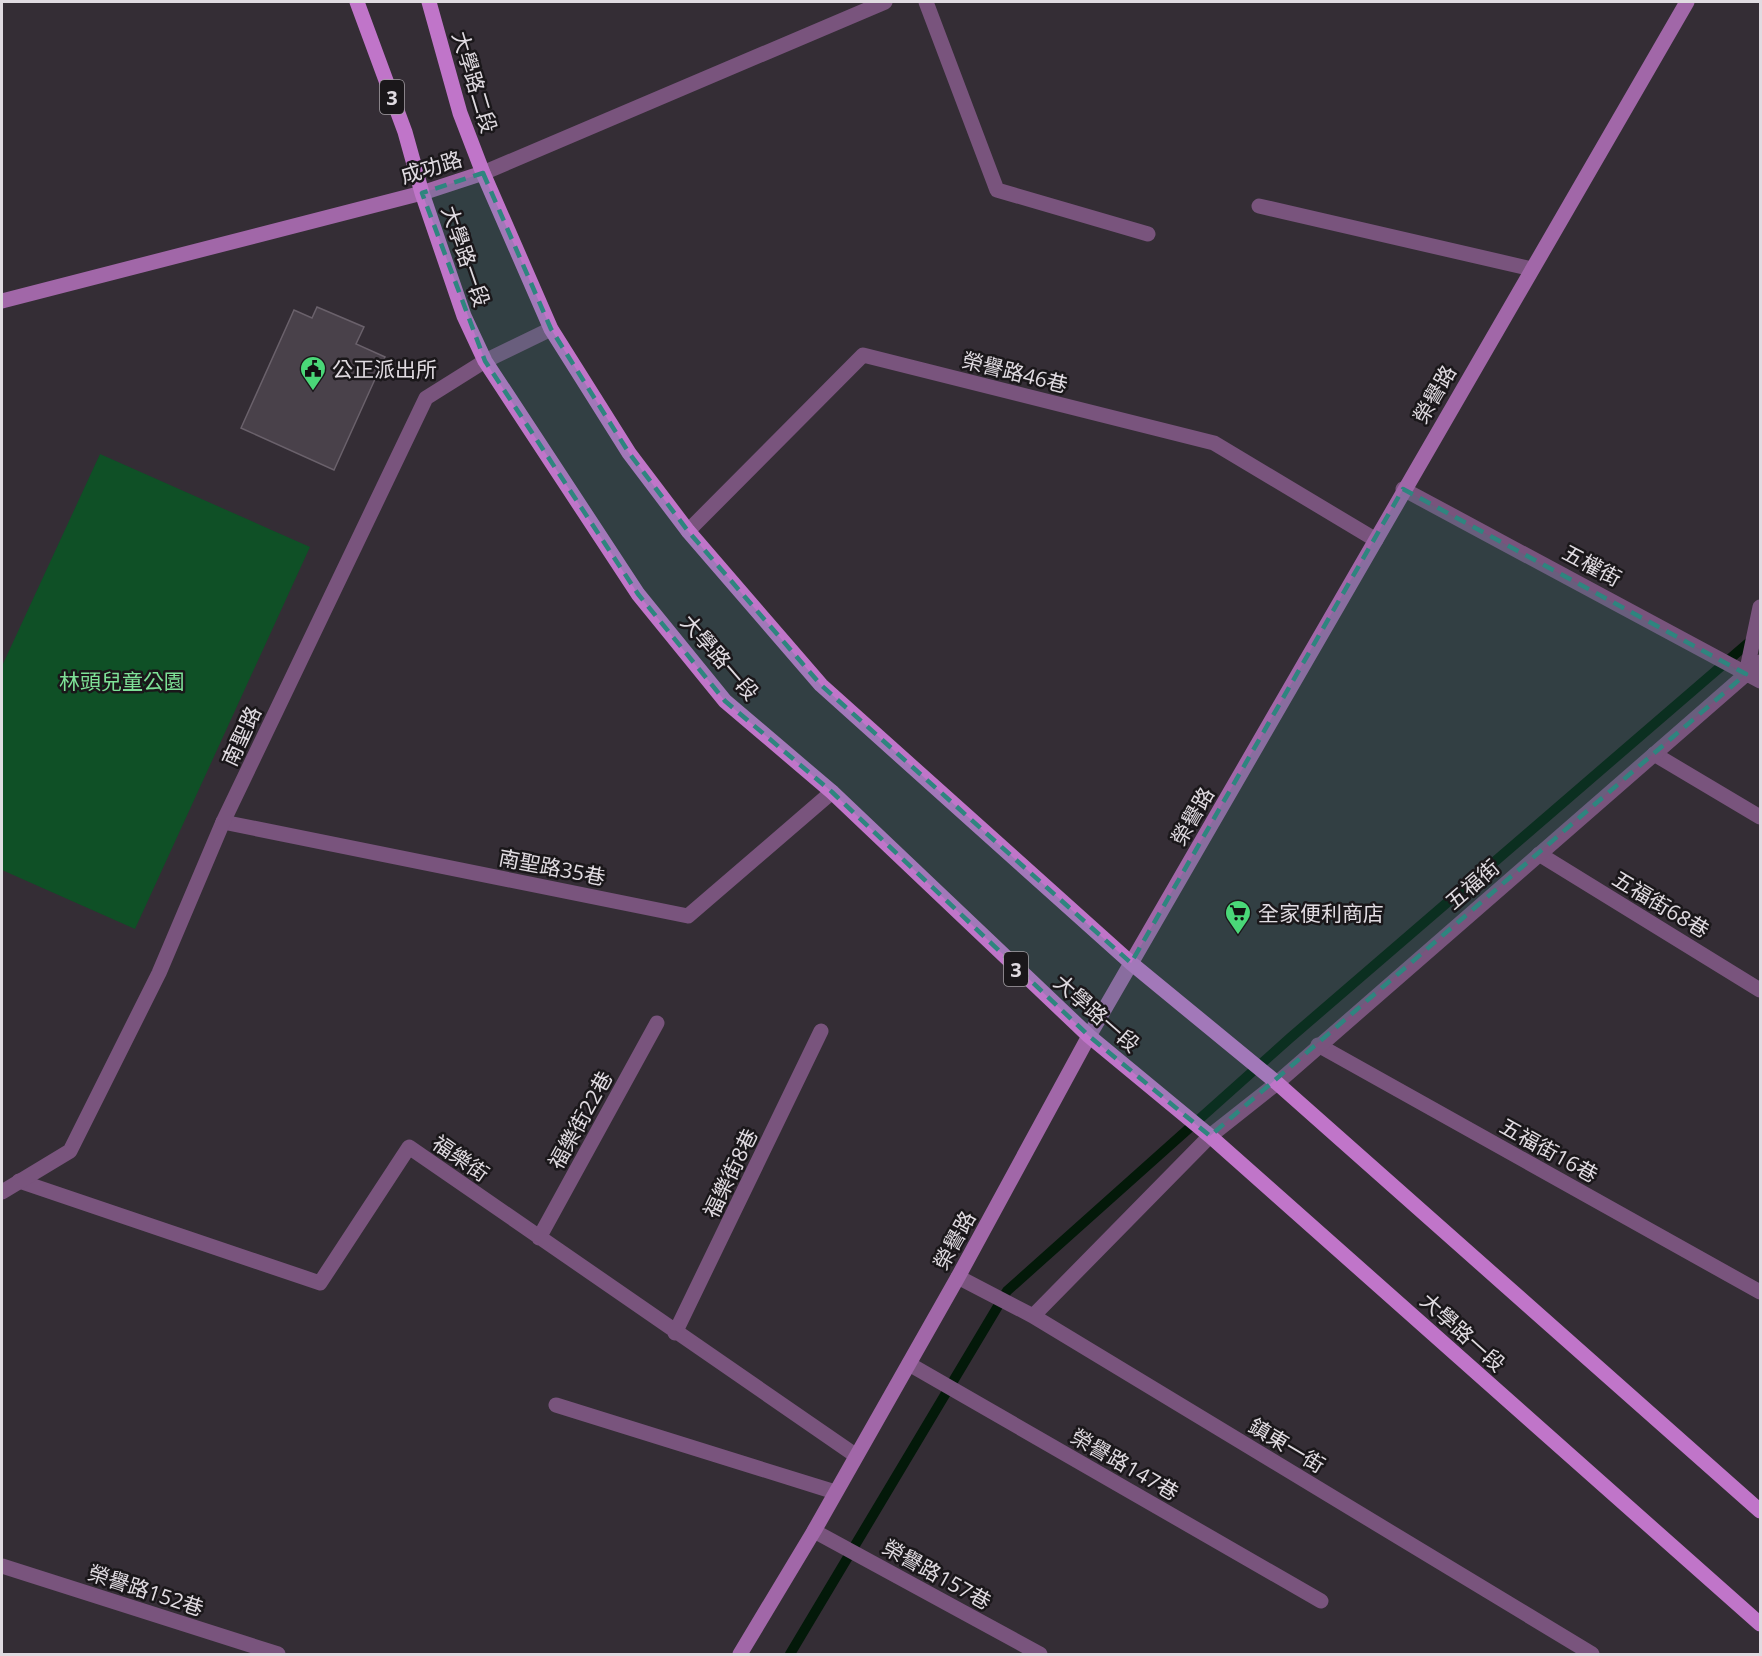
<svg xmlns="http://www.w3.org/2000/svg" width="1762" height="1656" font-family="'Open Sans','Noto Sans TC',sans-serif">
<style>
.green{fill:#0f5026}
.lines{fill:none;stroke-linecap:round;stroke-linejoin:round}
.stream{stroke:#031909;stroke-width:10}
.building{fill:#49414a;stroke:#6a616b;stroke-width:1.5}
.lane{stroke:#79547d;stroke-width:15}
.street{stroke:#79547d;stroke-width:15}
.secondary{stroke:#a167a8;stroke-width:15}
.primary{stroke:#c075c9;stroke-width:15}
.marked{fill:#2e857f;fill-opacity:0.2;stroke:#2e857f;stroke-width:4.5;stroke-dasharray:12 8;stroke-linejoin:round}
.labels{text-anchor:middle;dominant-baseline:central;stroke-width:5;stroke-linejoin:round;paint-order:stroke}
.shield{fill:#1a171a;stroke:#a5a0a5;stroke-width:1.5}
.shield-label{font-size:20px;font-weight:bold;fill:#e0dbe1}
.street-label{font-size:21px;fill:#e0dbe1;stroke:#1a171a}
.poi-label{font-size:21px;fill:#e0dbe1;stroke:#1a171a;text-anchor:start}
.park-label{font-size:21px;fill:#7ee197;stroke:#1a171a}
</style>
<rect width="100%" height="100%" fill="#342d35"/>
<path class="green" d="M 100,454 L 310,547 L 135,929 L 2,870 L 2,666 Z"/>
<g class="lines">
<path class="stream" d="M 790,1654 L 1007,1291 L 1290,1038 L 1754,638"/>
</g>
<path class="building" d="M 317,307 L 364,327 L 356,344 L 385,357 L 334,470 L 241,428 L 294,310 L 312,318 Z"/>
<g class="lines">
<path class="lane" d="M 926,2 L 997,190 L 1148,234
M 688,531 L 863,355 L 1214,443 L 1376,540
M 1746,674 L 1760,607
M 1654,754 L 1760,817
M 223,822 L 688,916 L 832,792
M 1539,854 L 1760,990
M 1318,1045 L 1760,1292
M 19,1181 L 320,1283 L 409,1147 L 855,1455
M 539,1238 L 657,1023
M 958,1277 L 1033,1316 L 1592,1654
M 1033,1316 L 1210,1136
M 675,1333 L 821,1031
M 909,1364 L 1321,1601
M 556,1405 L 835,1492
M 814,1531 L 1040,1654
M 2,1566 L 278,1654"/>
<path class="street" d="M 483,173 L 885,2
M 1259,206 L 1532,269
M 1403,489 L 1760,681
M 1210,1136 L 1277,1083 L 1760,662
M 2,1192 L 70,1151 L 159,973 L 223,822 L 426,398 L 485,361 L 551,329"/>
<path class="secondary" d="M 2,301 L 422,193 L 483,173
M 740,1654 L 814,1531 L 958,1277 L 1089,1036 L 1687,2"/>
<path class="primary" d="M 357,2 L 405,132 L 422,193 L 464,316 L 485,361 L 638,594 L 725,701 L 832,792 L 1089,1036 L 1210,1136 L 1760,1624
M 429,2 L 460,113 L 483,173 L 551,329 L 629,453 L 688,531 L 821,685 L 1131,963 L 1277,1083 L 1760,1511"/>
</g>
<path class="marked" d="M 483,173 L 551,329 L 629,453 L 688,531 L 821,685 L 1131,963 L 1403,489 L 1746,674 L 1210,1136 L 1089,1036 L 832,792 L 725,701 L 638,594 L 485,361 L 422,193 Z"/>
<defs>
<symbol id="civic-pin" viewBox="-11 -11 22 30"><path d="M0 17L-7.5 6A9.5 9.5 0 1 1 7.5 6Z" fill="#4ad778" stroke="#1a171a"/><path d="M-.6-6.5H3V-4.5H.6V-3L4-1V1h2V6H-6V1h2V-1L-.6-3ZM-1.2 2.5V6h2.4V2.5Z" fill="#111"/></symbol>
<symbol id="supermarket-pin" viewBox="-11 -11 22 30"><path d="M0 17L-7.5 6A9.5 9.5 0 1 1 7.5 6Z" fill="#4ad778" stroke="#1a171a"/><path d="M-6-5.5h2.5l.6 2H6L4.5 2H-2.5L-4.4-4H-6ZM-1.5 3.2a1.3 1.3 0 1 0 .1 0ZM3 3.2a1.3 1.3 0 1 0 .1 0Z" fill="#111"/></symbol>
</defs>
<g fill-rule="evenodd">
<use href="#civic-pin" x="298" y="354" width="30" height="40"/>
<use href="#supermarket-pin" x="1223" y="898" width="30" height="40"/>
</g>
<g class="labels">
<g class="shield">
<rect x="380" y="80" width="24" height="34" rx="4.5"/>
<rect x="1004" y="952" width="24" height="34" rx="4.5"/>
</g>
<g class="shield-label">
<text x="392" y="97">3</text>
<text x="1016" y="969">3</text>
</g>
<g class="street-label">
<text transform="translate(475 82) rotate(73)">大學路二段</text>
<text transform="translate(431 167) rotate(-17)">成功路</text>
<text transform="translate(466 256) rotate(71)">大學路一段</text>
<text transform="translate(1015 372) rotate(14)">榮譽路46巷</text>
<text transform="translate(1434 394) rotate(-60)">榮譽路</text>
<text transform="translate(1592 565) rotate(28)">五權街</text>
<text transform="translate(720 657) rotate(49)">大學路一段</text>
<text transform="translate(241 736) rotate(-65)">南聖路</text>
<text transform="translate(1192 816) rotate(-60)">榮譽路</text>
<text transform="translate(552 867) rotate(11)">南聖路35巷</text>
<text transform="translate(1472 884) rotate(-41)">五福街</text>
<text transform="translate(1661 904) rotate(31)">五福街68巷</text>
<text transform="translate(1097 1013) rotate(41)">大學路一段</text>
<text transform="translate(580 1120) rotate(-61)">福樂街22巷</text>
<text transform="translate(1549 1150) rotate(29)">五福街16巷</text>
<text transform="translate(461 1158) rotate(35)">福樂街</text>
<text transform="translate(730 1173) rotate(-64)">福樂街8巷</text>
<text transform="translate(954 1240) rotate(-61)">榮譽路</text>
<text transform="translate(1463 1332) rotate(42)">大學路一段</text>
<text transform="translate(1287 1445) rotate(31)">鎮東一街</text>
<text transform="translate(1125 1464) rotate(30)">榮譽路147巷</text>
<text transform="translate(937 1574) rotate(29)">榮譽路157巷</text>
<text transform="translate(146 1590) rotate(18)">榮譽路152巷</text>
</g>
<g class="poi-label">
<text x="332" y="369">公正派出所</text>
<text x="1258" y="913">全家便利商店</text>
</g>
<g class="park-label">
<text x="122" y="681">林頭兒童公園</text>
</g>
</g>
<rect width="1762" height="1656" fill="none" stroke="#e0dbe1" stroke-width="6"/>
</svg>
